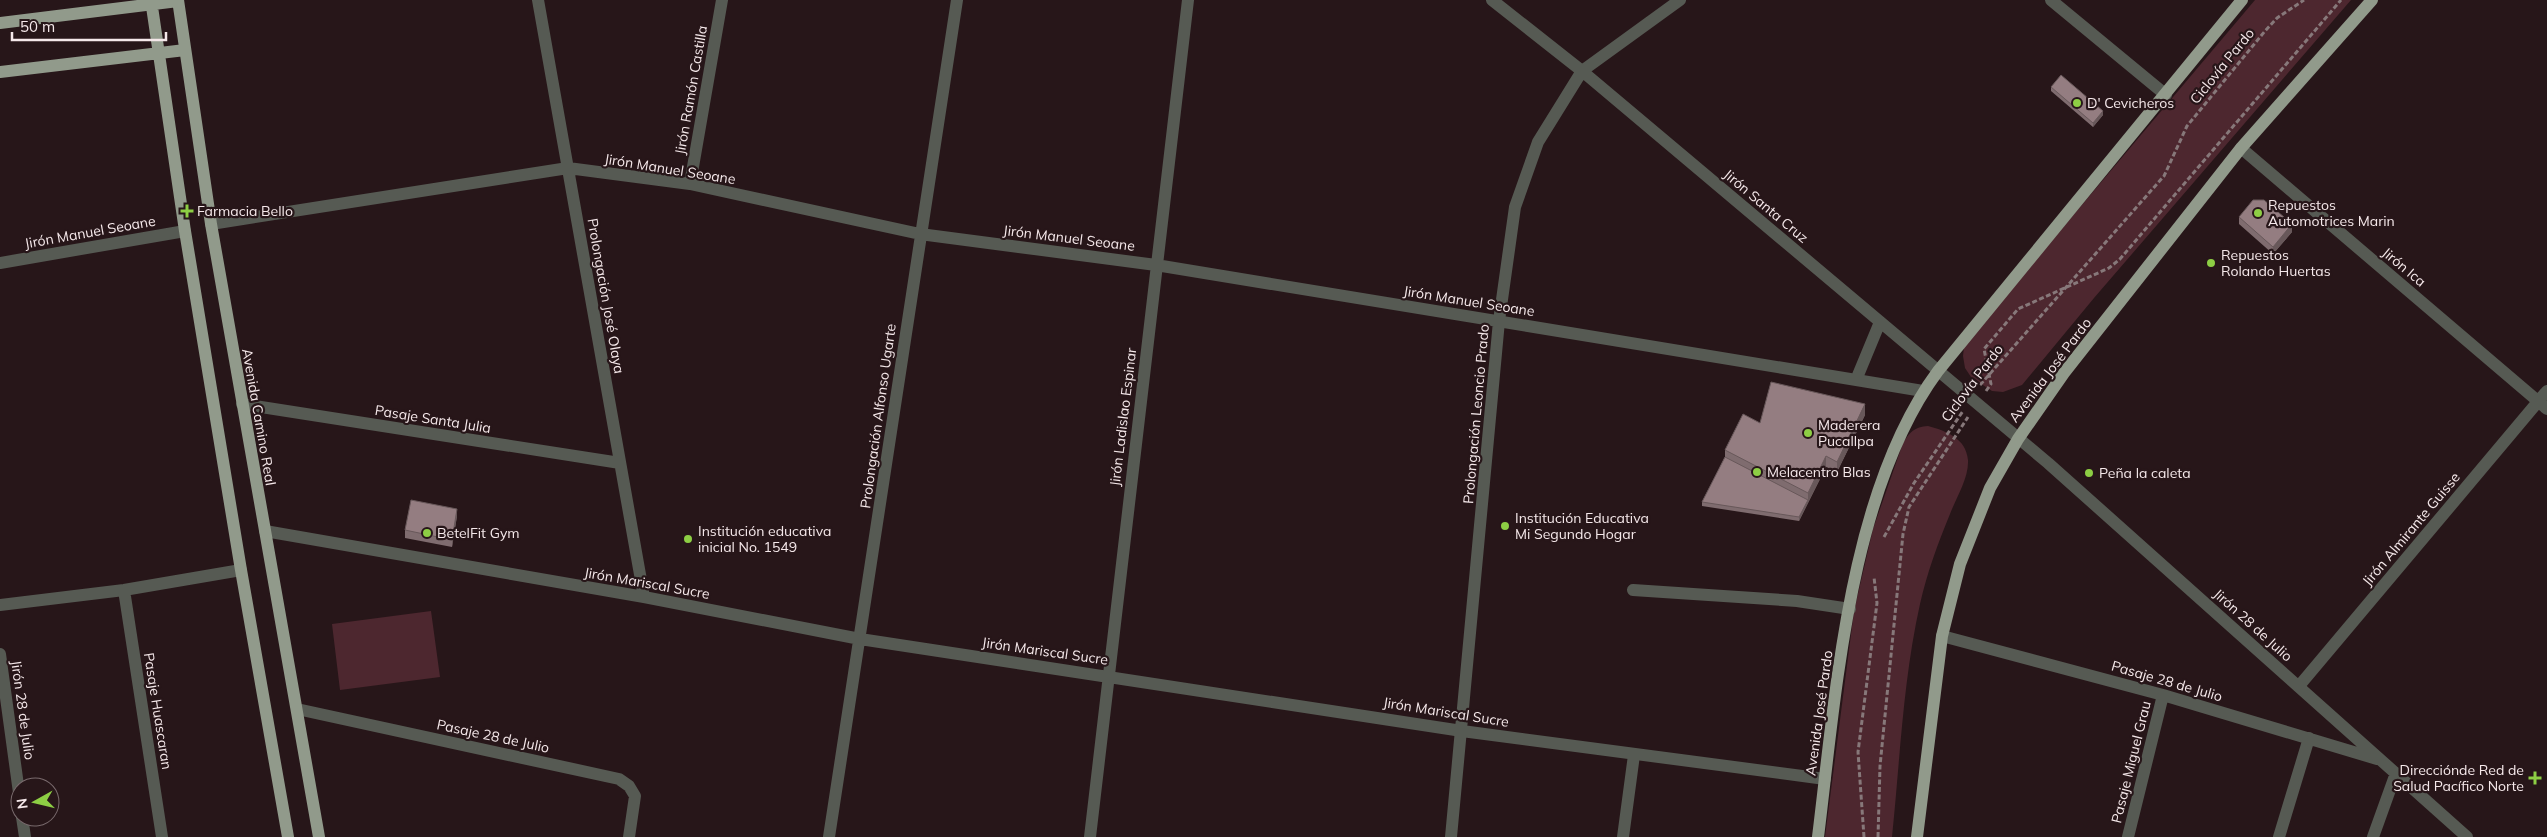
<svg xmlns="http://www.w3.org/2000/svg" width="2547" height="837" font-family="Mulish,sans-serif">
<style>
.green{fill:#4d272f}
.lines{fill:none;stroke-linecap:round;stroke-linejoin:round}
.path{stroke:#87787a;stroke-width:3;stroke-dasharray:5 2.5;stroke-linecap:butt}
.minor{stroke:#565a53;stroke-width:12}
.major{stroke:#919a8b;stroke-width:12}
.wall{fill:#7f6c6f}
.shaded-wall{fill:#68585a}
.building{fill:#947d81;stroke:#68585a}
.poi-dot{fill:#8dce44;stroke:#271619;stroke-width:2}
.labels{text-anchor:middle;dominant-baseline:central;stroke-width:4.5;stroke-linejoin:round;paint-order:stroke}
.street-label{font-size:14px;fill:#f5e8ea;stroke:#271619}
.poi-label{font-size:14px;fill:#f5e8ea;stroke:#271619;text-anchor:start}
</style>
<rect width="100%" height="100%" fill="#271619"/>
<path class="green" d="M 2255,0 L 2351,0 L 2094,298 L 2022,385 L 2003,392 L 1992,391 L 1971,377 L 1965,368 L 1963,356 L 1964,347 L 1972,335 Z
M 1928,426 C 1946,431 1966,438 1968,460 C 1969,478 1956,498 1950,514 C 1938,543 1927,573 1920,604 C 1903,680 1900,760 1892,837 L 1825,837 L 1854,611 L 1873,529 L 1903,443 C 1910,432 1914,427 1928,426 Z
M 431,611 L 440,677 L 340,690 L 332,624 Z"/>
<g class="lines">
<path class="path" d="M 1980,385 L 2164,176 L 2187,126 L 2265,31 L 2277,18 L 2304,0
M 1986,391 L 1991,384 L 1984,349 L 2018,309 L 2109,268 L 2120,259 L 2341,0
M 1884,537 L 1914,483 L 1963,411
M 1864,837 L 1858,752 L 1877,603 L 1874,577
M 1878,837 L 1880,766 L 1903,534 L 1909,507 L 1968,417"/>
<path class="minor" d="M 538,0 L 644,597
M 1492,0 L 1582,71 L 2048,463 L 2467,837
M 2051,0 L 2166,95
M 2241,148 L 2547,409
M 690,184 L 722,0
M 211,224 L 568,168 L 690,184 L 920,234 L 1156,265 L 1923,391
M 0,263 L 185,231
M 1856,380 L 1880,322
M 242,404 L 620,463
M 265,531 L 644,597 L 860,639 L 1462,731 L 1825,779
M 124,590 L 162,837
M 1633,590 L 1797,601 L 1850,609
M 0,605 L 124,590 L 241,570
M 1942,636 L 2163,695 L 2377,759
M 0,654 L 20,800
M 2299,686 L 2547,391
M 297,709 L 619,779 L 629,786 L 635,796 L 629,837
M 22,817 L 25,837
M 829,837 L 957,0
M 1090,837 L 1188,0
M 1451,837 L 1499,321 L 1515,207 L 1538,142 L 1582,71 L 1680,0
M 1623,837 L 1634,755
M 2128,837 L 2163,695
M 2279,837 L 2309,738
M 2373,837 L 2396,773"/>
<path class="major" d="M 151,0 L 185,231 L 241,570 L 288,837
M 178,0 L 211,224 L 319,837
M 0,23 L 178,1
M 0,72 L 185,50
M 1818,837 C 1836,692 1849,491 1938,371 L 2242,0
M 1917,837 L 1942,636 L 1960,564 L 1990,488 L 2018,439 L 2064,373 L 2241,148 L 2372,0"/>
</g>
<path class="wall" d="M 2051,87 L 2103,115 L 2093,127 L 2051,91 Z
M 2239,217 L 2292,232 L 2273,254 L 2239,224 Z
M 1865,415 L 1837,472 L 1826,467 L 1799,521 L 1702,506 L 1702,502 L 1725,457 L 1725,450 L 1760,423 Z
M 457,516 L 452,547 L 405,538 L 405,530 Z"/>
<path class="shaded-wall" d="M 2103,111 L 2103,115 L 2093,127 L 2093,123 Z
M 2292,224 L 2292,232 L 2273,254 L 2273,247 Z
M 1865,404 L 1865,415 L 1837,472 L 1837,462 Z
M 1826,456 L 1826,467 L 1799,521 L 1799,517 L 1808,500 L 1808,493 Z
M 457,509 L 457,516 L 452,547 L 452,540 Z"/>
<path class="building" d="M 2061,75 L 2103,111 L 2093,123 L 2051,87 Z
M 2253,200 L 2264,200 L 2292,224 L 2273,247 L 2239,217 Z
M 1771,382 L 1865,404 L 1837,462 L 1826,456 L 1808,493 L 1725,450 L 1743,414 L 1760,423 Z
M 1725,457 L 1808,500 L 1799,517 L 1702,502 Z
M 411,500 L 457,509 L 452,540 L 405,530 Z"/>
<g class="poi-dot">
<circle cx="2077" cy="103" r="5"/>
<path d="M184.5 203.5h5v5h5v5h-5v5h-5v-5h-5v-5h5z"/>
<circle cx="2258" cy="213" r="5"/>
<circle cx="2211" cy="263" r="5"/>
<circle cx="1808" cy="433" r="5"/>
<circle cx="1757" cy="472" r="5"/>
<circle cx="2089" cy="473" r="5"/>
<circle cx="1505" cy="526" r="5"/>
<circle cx="427" cy="533" r="5"/>
<circle cx="688" cy="539" r="5"/>
<path d="M2532.5 770.5h5v5h5v5h-5v5h-5v-5h-5v-5h5z"/>
</g>
<g class="labels">
<g class="street-label">
<text transform="translate(2222 66) rotate(-51)">Ciclovía Pardo</text>
<text transform="translate(691 90) rotate(-80)">Jirón Ramón Castilla</text>
<text transform="translate(670 169) rotate(9)">Jirón Manuel Seoane</text>
<text transform="translate(1766 206) rotate(40)">Jirón Santa Cruz</text>
<text transform="translate(90 232) rotate(-10)">Jirón Manuel Seoane</text>
<text transform="translate(1069 238) rotate(7)">Jirón Manuel Seoane</text>
<text transform="translate(2404 267) rotate(40)">Jirón Ica</text>
<text transform="translate(606 296) rotate(80)">Prolongación José Olaya</text>
<text transform="translate(1469 301) rotate(9)">Jirón Manuel Seoane</text>
<text transform="translate(2050 370) rotate(-53)">Avenida José Pardo</text>
<text transform="translate(1972 383) rotate(-53)">Ciclovía Pardo</text>
<text transform="translate(1476 414) rotate(-85)">Prolongación Leoncio Prado</text>
<text transform="translate(878 416) rotate(-82)">Prolongación Alfonso Ugarte</text>
<text transform="translate(259 417) rotate(80)">Avenida Camino Real</text>
<text transform="translate(1123 417) rotate(-83)">Jirón Ladislao Espinar</text>
<text transform="translate(433 419) rotate(9)">Pasaje Santa Julia</text>
<text transform="translate(2411 529) rotate(-50)">Jirón Almirante Guisse</text>
<text transform="translate(647 583) rotate(10)">Jirón Mariscal Sucre</text>
<text transform="translate(2253 625) rotate(42)">Jirón 28 de Julio</text>
<text transform="translate(1045 651) rotate(8)">Jirón Mariscal Sucre</text>
<text transform="translate(2167 681) rotate(16)">Pasaje 28 de Julio</text>
<text transform="translate(23 710) rotate(82)">Jirón 28 de Julio</text>
<text transform="translate(158 711) rotate(81)">Pasaje Huascaran</text>
<text transform="translate(1446 712) rotate(9)">Jirón Mariscal Sucre</text>
<text transform="translate(1819 713) rotate(-82)">Avenida José Pardo</text>
<text transform="translate(493 736) rotate(12)">Pasaje 28 de Julio</text>
<text transform="translate(2131 762) rotate(-76)">Pasaje Miguel Grau</text>
</g>
<g class="poi-label">
<text x="2087" y="103">D' Cevicheros</text>
<text x="2268" y="205">Repuestos<tspan x="2268" dy="16">Automotrices Marin</tspan></text>
<text x="197" y="211">Farmacia Bello</text>
<text x="2221" y="255">Repuestos<tspan x="2221" dy="16">Rolando Huertas</tspan></text>
<text x="1818" y="425">Maderera<tspan x="1818" dy="16">Pucallpa</tspan></text>
<text x="1767" y="472">Melacentro Blas</text>
<text x="2099" y="473">Peña la caleta</text>
<text x="1515" y="518">Institución Educativa<tspan x="1515" dy="16">Mi Segundo Hogar</tspan></text>
<text x="698" y="531">Institución educativa<tspan x="698" dy="16">inicial No. 1549</tspan></text>
<text x="437" y="533">BetelFit Gym</text>
<text x="2524" y="770" text-anchor="end">Direcciónde Red de<tspan x="2524" dy="16">Salud Pacífico Norte</tspan></text>
</g>
</g>
<g transform="translate(35 802) rotate(262)"><circle r="24" fill="#271619" stroke="#796a6d"/>
<path d="M0-4L9 19L0 12L-9 19Z" fill="#8dce44"/>
<text y="-8" font-size="14" font-weight="bold" text-anchor="middle" fill="#f5e8ea">N</text>
</g>
<path d="M12 32v8h154v-8" fill="none" stroke="#f5e8ea" stroke-width="2.5"/>
<text x="20" y="32" font-size="15" fill="#f5e8ea" stroke="#271619" stroke-width="4" paint-order="stroke">50 m</text>
</svg>
